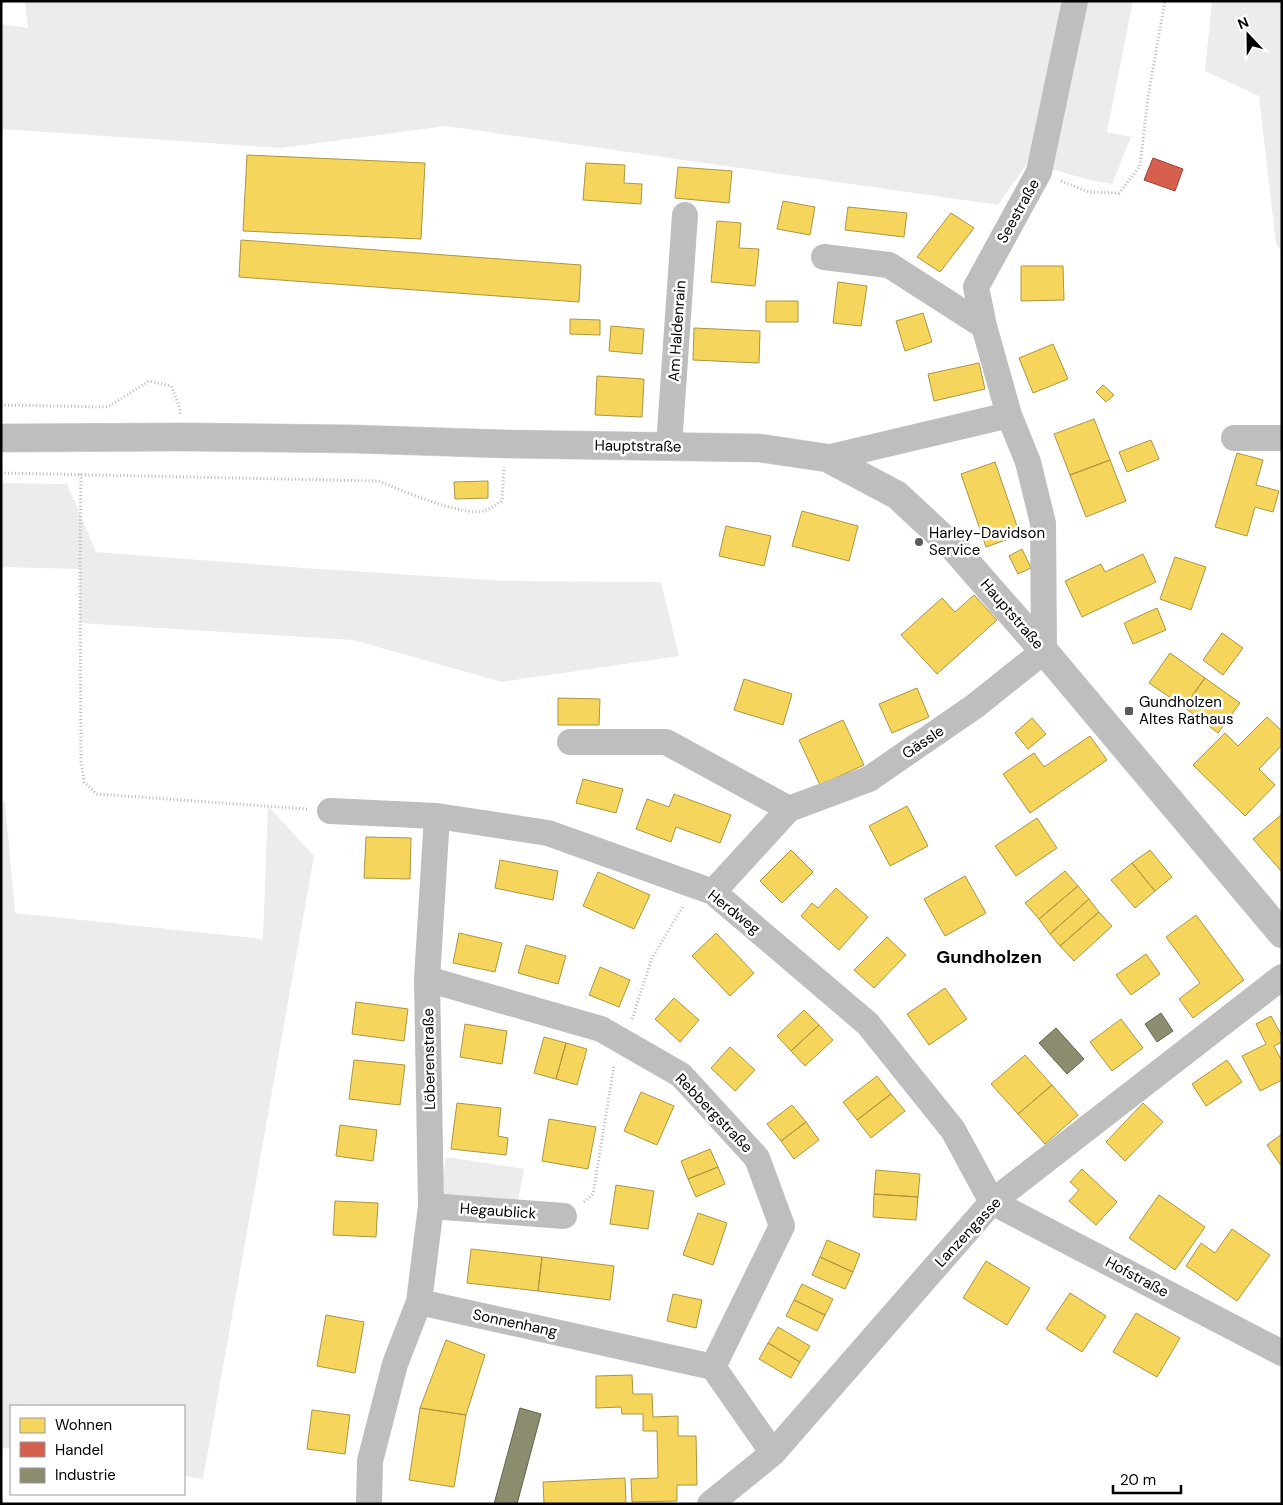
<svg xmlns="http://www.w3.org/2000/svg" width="1283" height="1505" font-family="'DM Sans',sans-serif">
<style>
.green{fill:#ececec}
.homes{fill:#f6d55c;stroke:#ac9540}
.shops{fill:#d6604d;stroke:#964336}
.industry{fill:#8c8c6e;stroke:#62624d}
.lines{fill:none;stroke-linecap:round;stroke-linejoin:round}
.major-casing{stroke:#dbdbdb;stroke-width:29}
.path{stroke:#b9b9b9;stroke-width:3;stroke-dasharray:1 2.5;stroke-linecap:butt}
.minor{stroke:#bebebe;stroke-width:26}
.major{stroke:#bebebe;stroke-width:28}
.poi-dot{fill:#595959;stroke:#fff;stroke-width:2}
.labels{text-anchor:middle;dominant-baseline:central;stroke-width:5;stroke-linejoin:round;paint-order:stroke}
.street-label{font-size:15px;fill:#000;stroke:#fff}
.poi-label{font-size:15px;fill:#000;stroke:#fff;text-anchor:start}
.quarter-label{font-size:18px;font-weight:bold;fill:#000;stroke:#fff}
</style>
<rect width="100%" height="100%" fill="#fff"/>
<path class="green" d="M 25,1 L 1133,1 L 1107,132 L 1131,137 L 1112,184 L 1089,180 L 1028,162 L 998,205 L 446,126 L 281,148 L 1,129 L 1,24 L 28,28 Z
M 1212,1 L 1282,1 L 1282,251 L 1276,244 L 1259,96 L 1205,71 Z
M 1,483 L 67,484 L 96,552 L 304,568 L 507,581 L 661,582 L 679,656 L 502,682 L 353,640 L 80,623 L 80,569 L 1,567 Z
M 5,802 L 15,913 L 263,939 L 268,806 L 314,856 L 203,1479 L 184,1476 L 184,1406 L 11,1406 L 11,1449 L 1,1447 L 1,803 Z
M 446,1157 L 524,1169 L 517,1206 L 439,1199 Z"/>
<path class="homes" d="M 247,155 L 425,163 L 421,239 L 243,231 Z
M 586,163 L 625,165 L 624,183 L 642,184 L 641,204 L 583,200 Z
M 678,167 L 732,171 L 729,203 L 675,198 Z
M 783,201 L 815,207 L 810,235 L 777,229 Z
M 848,207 L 907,213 L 904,237 L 845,230 Z
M 951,213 L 974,228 L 940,272 L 917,257 Z
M 717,221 L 741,223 L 739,248 L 759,249 L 755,286 L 711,282 Z
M 241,240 L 581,265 L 579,302 L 239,277 Z
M 1021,266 L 1063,266 L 1064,300 L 1021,301 Z
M 838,282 L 867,286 L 861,326 L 833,323 Z
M 766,301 L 798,301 L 798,322 L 766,322 Z
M 923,313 L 932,342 L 905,351 L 896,321 Z
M 570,319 L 600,320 L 600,335 L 570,334 Z
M 611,326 L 644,329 L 642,354 L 609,351 Z
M 694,328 L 760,331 L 759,363 L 693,360 Z
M 1053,344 L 1068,379 L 1033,393 L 1019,358 Z
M 979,363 L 985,389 L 934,401 L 928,374 Z
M 597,376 L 644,379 L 642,417 L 595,415 Z
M 1103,385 L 1114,395 L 1106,402 L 1096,392 Z
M 1094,419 L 1110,460 L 1070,475 L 1054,434 Z
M 1151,440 L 1159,459 L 1127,472 L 1119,452 Z
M 1237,453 L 1263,460 L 1256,485 L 1279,491 L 1273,512 L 1255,507 L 1247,536 L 1215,527 Z
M 1110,460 L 1126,501 L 1086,517 L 1070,475 Z
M 995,462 L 1020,535 L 986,547 L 961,474 Z
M 488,481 L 488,498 L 455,499 L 454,482 Z
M 802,511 L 858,526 L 849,561 L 792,546 Z
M 726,526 L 771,536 L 764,566 L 719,556 Z
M 1022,549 L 1031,568 L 1018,574 L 1009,556 Z
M 1143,554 L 1156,582 L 1082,617 L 1065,581 L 1101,564 L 1105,572 Z
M 1175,557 L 1206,567 L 1191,610 L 1160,599 Z
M 974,595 L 997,620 L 937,674 L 901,635 L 942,598 L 955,612 Z
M 1157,608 L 1166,630 L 1133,644 L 1124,623 Z
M 1222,633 L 1243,648 L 1223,675 L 1203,660 Z
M 1170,653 L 1205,678 L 1184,707 L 1149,683 Z
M 1205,678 L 1240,703 L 1218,733 L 1184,707 Z
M 744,679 L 792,694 L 783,725 L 734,710 Z
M 917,688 L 929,717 L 892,733 L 879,704 Z
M 558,698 L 600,699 L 599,725 L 558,725 Z
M 1267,717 L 1282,731 L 1282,745 L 1259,769 L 1275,785 L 1245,816 L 1193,765 L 1225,733 L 1238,746 Z
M 1032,718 L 1046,734 L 1028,749 L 1015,733 Z
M 843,720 L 864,765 L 820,785 L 799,740 Z
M 1090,736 L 1107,760 L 1030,813 L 1003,774 L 1034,753 L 1044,767 Z
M 583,779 L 623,789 L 616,813 L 576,803 Z
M 674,794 L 731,815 L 720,843 L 676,827 L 671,842 L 636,829 L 647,799 L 669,807 Z
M 907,806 L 928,846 L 890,866 L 869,826 Z
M 1282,814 L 1282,872 L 1253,839 Z
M 1037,818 L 1057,848 L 1016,876 L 995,846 Z
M 366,837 L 411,838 L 410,879 L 364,878 Z
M 791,850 L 813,872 L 782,903 L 760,881 Z
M 1150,850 L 1172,877 L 1155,891 L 1132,863 Z
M 500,860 L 558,871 L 553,900 L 495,888 Z
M 1132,863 L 1155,891 L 1135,908 L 1111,880 Z
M 1065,871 L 1078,886 L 1039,919 L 1025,903 Z
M 598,872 L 650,895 L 634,929 L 583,906 Z
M 965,876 L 986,913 L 945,936 L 924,899 Z
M 1078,886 L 1089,899 L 1050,934 L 1039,919 Z
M 836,888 L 868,917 L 839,950 L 801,916 L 812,903 L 818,908 Z
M 1089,899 L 1099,912 L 1060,946 L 1050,934 Z
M 1099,912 L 1112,926 L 1074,961 L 1060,946 Z
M 1196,915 L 1244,980 L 1193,1018 L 1179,999 L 1200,983 L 1166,937 Z
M 459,933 L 502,943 L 495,972 L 453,963 Z
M 716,933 L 754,973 L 730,996 L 692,956 Z
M 887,937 L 906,955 L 874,988 L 854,970 Z
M 526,945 L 566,956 L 558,984 L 518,973 Z
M 1146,954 L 1160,974 L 1131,995 L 1116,975 Z
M 600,967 L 630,980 L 619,1007 L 589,995 Z
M 945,988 L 967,1019 L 929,1045 L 907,1014 Z
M 674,998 L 699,1020 L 680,1042 L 655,1019 Z
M 356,1002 L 408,1009 L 404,1041 L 352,1034 Z
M 804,1010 L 819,1025 L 791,1051 L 777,1036 Z
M 1271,1016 L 1282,1036 L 1282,1042 L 1274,1046 L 1282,1061 L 1282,1080 L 1260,1091 L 1242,1056 L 1266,1044 L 1256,1024 Z
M 1121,1019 L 1143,1048 L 1112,1071 L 1090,1042 Z
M 465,1024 L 507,1031 L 502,1064 L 460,1057 Z
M 819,1025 L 833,1040 L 805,1066 L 791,1051 Z
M 544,1037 L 566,1043 L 556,1079 L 534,1073 Z
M 566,1043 L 587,1049 L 577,1085 L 556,1079 Z
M 730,1047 L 755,1070 L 735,1091 L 711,1068 Z
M 1025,1055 L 1052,1085 L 1018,1114 L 991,1084 Z
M 354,1060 L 405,1065 L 400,1105 L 349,1099 Z
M 1227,1060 L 1242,1082 L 1206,1106 L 1192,1084 Z
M 877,1076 L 891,1094 L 857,1120 L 843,1102 Z
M 1052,1085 L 1078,1115 L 1045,1144 L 1018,1114 Z
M 641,1092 L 674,1106 L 657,1145 L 624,1131 Z
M 891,1094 L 905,1111 L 871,1138 L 857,1120 Z
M 457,1103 L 501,1108 L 498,1136 L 508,1138 L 506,1155 L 451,1149 Z
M 1143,1103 L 1163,1122 L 1125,1161 L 1106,1142 Z
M 792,1105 L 806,1122 L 781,1141 L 767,1124 Z
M 549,1119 L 596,1127 L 588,1169 L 542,1161 Z
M 806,1122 L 819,1140 L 794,1159 L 781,1141 Z
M 340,1125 L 377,1130 L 373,1161 L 336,1156 Z
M 1282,1134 L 1282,1167 L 1267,1145 Z
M 710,1149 L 718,1167 L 688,1179 L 681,1161 Z
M 718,1167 L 725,1184 L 696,1197 L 688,1179 Z
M 1082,1169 L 1117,1202 L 1096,1225 L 1069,1201 L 1079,1190 L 1070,1182 Z
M 876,1170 L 920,1174 L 918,1197 L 874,1194 Z
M 616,1185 L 654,1191 L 648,1229 L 610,1224 Z
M 874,1194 L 918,1197 L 916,1220 L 873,1217 Z
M 1159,1195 L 1205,1227 L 1175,1270 L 1129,1238 Z
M 335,1201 L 378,1203 L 376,1237 L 333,1235 Z
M 698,1213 L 727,1223 L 713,1265 L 683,1255 Z
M 1232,1229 L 1270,1255 L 1237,1301 L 1186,1266 L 1201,1243 L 1215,1253 Z
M 827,1240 L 860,1254 L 853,1272 L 820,1257 Z
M 471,1249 L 542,1257 L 538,1291 L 467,1283 Z
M 542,1257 L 614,1266 L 610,1300 L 538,1291 Z
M 820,1257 L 853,1272 L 845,1289 L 812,1275 Z
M 986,1261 L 1030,1288 L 1007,1325 L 963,1298 Z
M 802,1284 L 833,1299 L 825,1315 L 794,1300 Z
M 1070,1293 L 1106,1316 L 1082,1352 L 1046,1329 Z
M 673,1294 L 702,1300 L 696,1328 L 667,1321 Z
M 794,1300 L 825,1315 L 817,1331 L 786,1316 Z
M 1136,1313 L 1180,1338 L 1157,1377 L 1113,1352 Z
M 326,1315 L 364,1322 L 355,1373 L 317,1366 Z
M 778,1327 L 810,1346 L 800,1362 L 768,1343 Z
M 446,1340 L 485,1355 L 466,1415 L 420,1408 Z
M 768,1343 L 800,1362 L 791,1378 L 759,1359 Z
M 632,1375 L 633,1394 L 652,1394 L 653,1417 L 678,1416 L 678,1436 L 696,1436 L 697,1485 L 677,1485 L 677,1501 L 632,1502 L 631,1479 L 658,1478 L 657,1431 L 643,1431 L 643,1414 L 622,1414 L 621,1407 L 596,1408 L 596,1376 Z
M 420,1408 L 466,1415 L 454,1487 L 409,1480 Z
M 312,1410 L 350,1415 L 345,1454 L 307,1449 Z
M 625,1478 L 626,1504 L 544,1504 L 543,1482 Z"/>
<path class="shops" d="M 1153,158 L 1183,169 L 1175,191 L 1144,180 Z"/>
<path class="industry" d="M 1161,1013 L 1173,1031 L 1157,1042 L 1145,1024 Z
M 1056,1028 L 1084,1059 L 1067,1074 L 1039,1043 Z
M 520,1408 L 541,1414 L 517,1504 L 494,1504 Z"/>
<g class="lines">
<defs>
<path id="major" d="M 1,438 L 182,437 L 354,439 L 506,444 L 759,448 L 827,458 L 897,495 L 955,549 L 1044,651 L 1282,934"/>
</defs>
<use href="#major" class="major-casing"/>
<path class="path" d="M 1061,181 L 1089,192 L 1119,193 L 1140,166 L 1148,97 L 1165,1
M 1,405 L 108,407 L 149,381 L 171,386 L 179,405 L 180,414
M 1,473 L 378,481 C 401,490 463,517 484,511 C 490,509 496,504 502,501 L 504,467
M 81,474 L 80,569 L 81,761 L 84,782 L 97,794 L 308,809
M 632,1019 L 652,958 L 684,905
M 584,1202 L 593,1194 L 614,1065"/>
<path class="minor" d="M 824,257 L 889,265 L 984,326
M 1234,438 L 1282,438
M 669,446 L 685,215
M 827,458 L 1009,415
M 570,742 L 666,742 L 789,809
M 330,811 L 437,816 L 548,833 L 713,892 L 868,1024 L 953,1130 L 992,1202
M 713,892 L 789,809 L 869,779 L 975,706 L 1044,651 L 1043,523 L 1028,462 L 1009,415 L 984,326 L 976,287 L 1039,172 L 1075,1
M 427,979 L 601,1029 L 681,1075 L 757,1158 L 782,1226 L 713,1367
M 992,1202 L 1282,1353
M 431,1206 L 564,1216
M 419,1302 L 431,1206 L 427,979 L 437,816
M 369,1504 L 370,1461 L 395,1364 L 419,1302 L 713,1367 L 773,1453
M 710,1504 L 773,1453 L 992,1202 L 1282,977"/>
<use href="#major" class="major"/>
</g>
<g class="poi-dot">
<circle cx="919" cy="542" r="5"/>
<rect x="1124" y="706" width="10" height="10" rx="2.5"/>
</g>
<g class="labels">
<g class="street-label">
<text transform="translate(1018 211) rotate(-61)">Seestraße</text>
<text transform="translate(677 331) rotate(-86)">Am Haldenrain</text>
<text transform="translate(638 446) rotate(1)">Hauptstraße</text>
<text transform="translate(1012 614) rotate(49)">Hauptstraße</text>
<text transform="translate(923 742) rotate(-34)">Gässle</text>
<text transform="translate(734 912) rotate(38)">Herdweg</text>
<text transform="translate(429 1059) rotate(-91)">Löberenstraße</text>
<text transform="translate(714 1113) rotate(46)">Rebbergstraße</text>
<text transform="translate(498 1211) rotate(4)">Hegaublick</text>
<text transform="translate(968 1232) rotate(-47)">Lanzengasse</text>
<text transform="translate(1137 1277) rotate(28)">Hofstraße</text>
<text transform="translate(515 1323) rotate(12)">Sonnenhang</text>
</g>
<g class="poi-label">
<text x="929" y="533">Harley-Davidson<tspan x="929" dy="17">Service</tspan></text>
<text x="1139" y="702">Gundholzen<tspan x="1139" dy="17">Altes Rathaus</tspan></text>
</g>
<g class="quarter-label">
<text x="989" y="957">Gundholzen</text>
</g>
</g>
<rect width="1283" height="1505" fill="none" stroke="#000000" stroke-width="5"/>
<rect x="10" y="1405" width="175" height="90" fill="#ffffff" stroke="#999999"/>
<rect x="20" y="1418" width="25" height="15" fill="#f6d55c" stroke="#999999"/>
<text x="55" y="1430" font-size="15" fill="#000000">Wohnen</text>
<rect x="20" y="1442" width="25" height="15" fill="#d6604d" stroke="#999999"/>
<text x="55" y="1455" font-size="15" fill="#000000">Handel</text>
<rect x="20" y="1468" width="25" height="15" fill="#8c8c6e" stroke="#999999"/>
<text x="55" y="1480" font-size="15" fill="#000000">Industrie</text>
<g transform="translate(1248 35) rotate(338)" stroke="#ffffff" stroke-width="4" paint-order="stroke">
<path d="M0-4L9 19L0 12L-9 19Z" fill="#000000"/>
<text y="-8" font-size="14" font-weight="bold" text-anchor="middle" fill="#000000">N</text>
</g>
<path d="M1113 1485v8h68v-8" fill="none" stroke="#000000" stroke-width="2.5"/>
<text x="1120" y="1485" font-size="15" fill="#000000" stroke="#ffffff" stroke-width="4" paint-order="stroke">20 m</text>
</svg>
